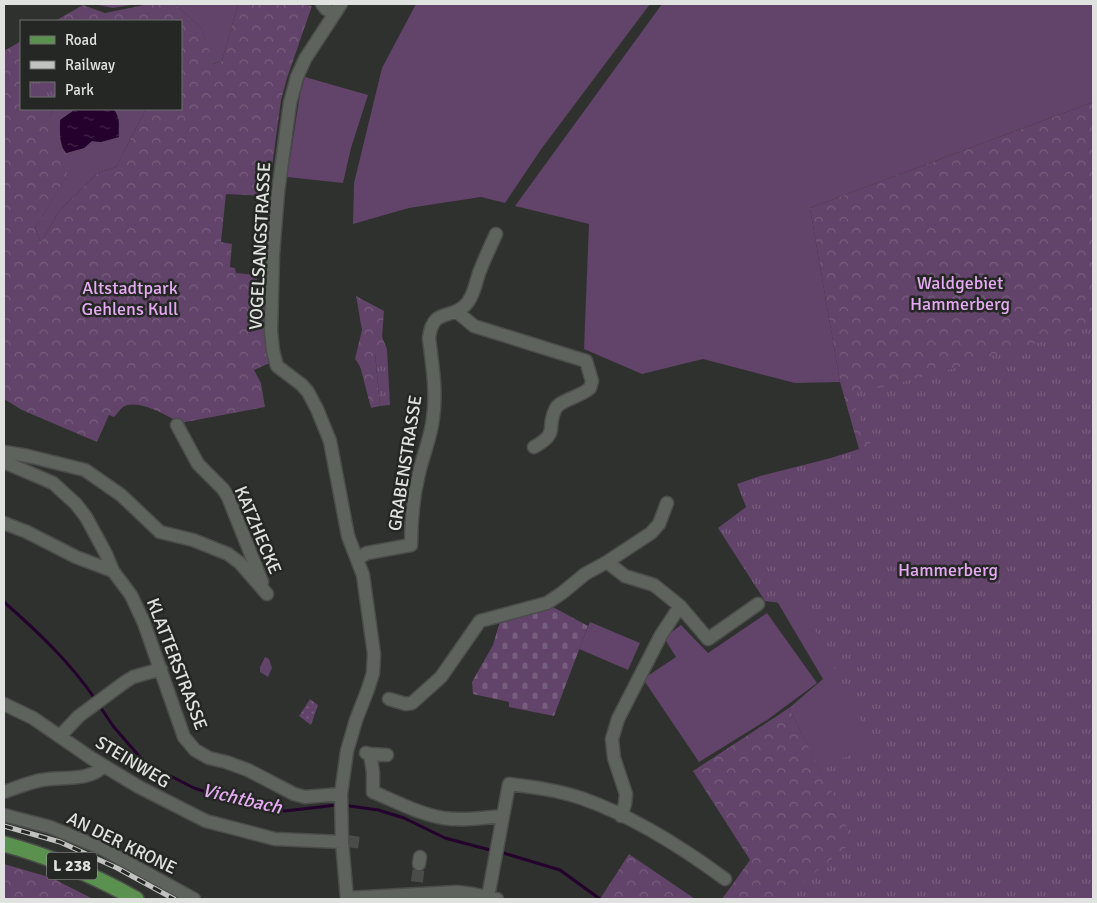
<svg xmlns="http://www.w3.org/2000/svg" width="1097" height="903" font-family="Signika,sans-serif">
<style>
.grass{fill:#624369}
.forest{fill:url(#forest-crowns)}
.cemetery{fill:url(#cemetery-stones)}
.park{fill:url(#park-tufts)}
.garden{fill:url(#garden-dots)}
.water{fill:url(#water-ripples)}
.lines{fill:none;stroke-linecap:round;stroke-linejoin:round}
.stream{stroke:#25012d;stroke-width:3}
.minor-tunnel{stroke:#494c48;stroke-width:12;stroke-dasharray:12 6;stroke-linecap:butt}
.minor-casing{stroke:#4b4d4a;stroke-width:15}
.major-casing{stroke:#4b4d4a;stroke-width:18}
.minor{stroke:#5f635e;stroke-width:12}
.major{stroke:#5b914e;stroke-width:15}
.rail-casing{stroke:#c0c3bf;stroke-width:5}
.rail{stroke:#242723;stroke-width:3;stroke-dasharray:9;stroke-linecap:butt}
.labels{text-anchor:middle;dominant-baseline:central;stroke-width:5;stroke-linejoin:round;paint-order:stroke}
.shield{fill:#242723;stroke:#a8aaa7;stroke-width:1}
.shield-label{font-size:16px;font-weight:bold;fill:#e0e2df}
.street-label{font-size:18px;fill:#e0e2df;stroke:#242723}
.park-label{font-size:18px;fill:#e6aaf4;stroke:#242723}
.water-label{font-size:19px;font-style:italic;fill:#e7abf5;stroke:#242723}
</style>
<defs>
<pattern id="forest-crowns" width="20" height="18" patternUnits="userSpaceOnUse" patternTransform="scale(1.25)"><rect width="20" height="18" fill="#624369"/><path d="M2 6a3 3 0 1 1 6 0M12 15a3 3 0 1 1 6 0" fill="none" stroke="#785e7e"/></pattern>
<pattern id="cemetery-stones" width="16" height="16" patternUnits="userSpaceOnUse" patternTransform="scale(1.25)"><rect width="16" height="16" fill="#624369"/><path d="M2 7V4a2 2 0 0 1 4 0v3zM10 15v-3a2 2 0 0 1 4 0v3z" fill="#785e7e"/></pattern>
<pattern id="park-tufts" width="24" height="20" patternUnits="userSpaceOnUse" patternTransform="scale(1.25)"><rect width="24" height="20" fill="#624369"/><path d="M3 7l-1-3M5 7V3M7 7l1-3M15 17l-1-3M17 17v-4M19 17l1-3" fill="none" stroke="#785e7e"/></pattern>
<pattern id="garden-dots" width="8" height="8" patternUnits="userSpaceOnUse" patternTransform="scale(1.25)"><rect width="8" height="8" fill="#624369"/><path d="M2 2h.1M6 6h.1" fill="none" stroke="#785e7e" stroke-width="1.8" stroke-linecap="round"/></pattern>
<pattern id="water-ripples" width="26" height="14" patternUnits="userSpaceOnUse" patternTransform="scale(1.25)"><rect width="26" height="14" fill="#25012d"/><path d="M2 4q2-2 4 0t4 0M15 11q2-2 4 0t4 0" fill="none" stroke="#44264b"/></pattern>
</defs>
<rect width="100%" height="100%" fill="#2e312d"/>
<path class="grass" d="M 93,4 L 137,4 L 113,8 Z
M 175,4 L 238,4 L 222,61 L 213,64 L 202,29 Z
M 416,4 L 650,4 L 542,148 L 505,203 L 481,197 L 409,208 L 353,224 L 354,183 L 382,68 Z
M 662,4 L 1093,4 L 1093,102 L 810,208 L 840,382 L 795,383 L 703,359 L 642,374 L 584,349 L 589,224 L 515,206 Z
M 305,77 L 368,95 L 351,148 L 343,183 L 287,177 L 300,94 Z
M 54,109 L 76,109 L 60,120 L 60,137 L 62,147 L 49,154 L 49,118 Z
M 113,109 L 146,109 L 116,167 L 98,173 L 60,210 L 41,242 L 35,228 L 66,177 L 66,153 L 84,148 L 92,141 L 101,142 L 118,130 C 120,122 119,115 113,109 Z
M 859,449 L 945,722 L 828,787 L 789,708 L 823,679 L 740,539 L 769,478 Z
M 767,613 L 817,683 L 767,720 L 699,762 L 643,679 L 676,657 L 664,638 L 681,625 L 708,653 Z
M 590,622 L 640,643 L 628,670 L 579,649 Z
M 265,657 L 269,659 L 272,668 L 268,677 L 260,672 L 260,667 Z"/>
<path class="forest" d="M 149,4 L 175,4 L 202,29 L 214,64 L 222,61 L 238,4 L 299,4 L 312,6 L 287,78 L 281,100 L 268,196 L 226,194 L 221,242 L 232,244 L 230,267 L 235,268 L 236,273 L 257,275 L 257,301 L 267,302 L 270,363 L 254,370 L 261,383 L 265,407 L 180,423 C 167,415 137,398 123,407 C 120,409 117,414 114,417 L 109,415 L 97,442 L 22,410 L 4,399 L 4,158 L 5,157 L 4,51 L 21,41 L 21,109 L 54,109 L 49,118 L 49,153 L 62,147 L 66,153 L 67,176 L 35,228 L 41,242 L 60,210 L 98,173 L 116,167 L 146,109 L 181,109 L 181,21 L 55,21 L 83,5 L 105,13 Z
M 1093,102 L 1093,899 L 722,899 L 750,860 L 693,771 L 789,708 L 828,786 L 945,722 L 859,449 L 840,382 L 810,208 Z
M 356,296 L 384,311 L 382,337 L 387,349 L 375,353 L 380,406 L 371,408 L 360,366 L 355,359 L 362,330 Z
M 629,854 L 695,899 L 600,899 Z
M 4,864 L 52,878 L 93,899 L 4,899 Z"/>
<path class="cemetery" d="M 551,606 L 588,626 L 554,716 L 509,707 L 509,702 L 473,694 L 472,682 L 493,645 L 501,618 Z"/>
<path class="park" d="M 1093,320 L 1093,899 L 782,899 L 850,844 L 844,818 L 821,767 L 874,746 L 803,606 L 765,601 L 718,528 L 746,507 L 737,484 L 760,476 L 863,450 L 863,448 L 871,446 L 850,393 L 884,387 L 963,366 L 997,354 L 1061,336 Z
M 387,349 L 390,405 L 380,406 L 375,352 Z"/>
<path class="garden" d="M 310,699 L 318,705 L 311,725 L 299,716 Z"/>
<path class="water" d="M 76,109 L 113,109 C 121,118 118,126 119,137 L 101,142 L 92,141 L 84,148 L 66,153 C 59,143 60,132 60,120 Z"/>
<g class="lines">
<path class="stream" d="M 4,602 C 37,631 70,662 95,699
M 99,705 L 113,726 L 145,763 L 194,788 L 234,801 L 285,811 L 337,805
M 343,805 L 378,810 L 404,818 L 445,838 L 494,851
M 500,852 L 560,870 L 600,899"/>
<path class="minor-tunnel" d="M 347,841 L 362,843
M 417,882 L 419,864"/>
<defs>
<path id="minor" d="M 322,4 L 326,9 L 334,14
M 341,4 L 305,59 L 297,77 L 290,103 L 278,192 L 273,254 L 271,331 L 273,351 L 277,366 L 302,385 L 308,392 L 317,409 L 330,441 L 348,536 L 363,575 L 374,654 L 373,673 L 368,689 L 356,720 L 347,751 L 341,794 L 342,842 L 347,899
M 457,312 L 474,326 L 586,361 L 592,381 L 590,388 C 582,396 561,400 556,408 C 545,428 561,432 534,447
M 177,425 L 198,464 L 223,489 L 228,497 L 262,582
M 4,452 L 28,456 L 85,470 L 121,495 L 160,532 L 193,540 L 228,554 L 240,563 L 267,594
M 4,462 L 53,483 L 76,504 L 86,517 L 106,554 L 113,571 L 131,595 L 144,623 L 184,737 L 195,750 L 209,758 L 226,762 L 248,770 L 294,794 L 305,797 L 341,794
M 4,523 L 27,532 L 76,557 L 113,571
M 357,559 L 367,553 L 411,545 C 411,521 413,497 419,473 C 423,455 431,437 433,418 C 437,391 432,364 429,338 C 433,305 453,322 468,302 C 474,294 476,282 479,273 C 484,260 490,247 496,234
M 607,562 L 625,576 L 654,585 L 680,606 L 708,639 L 758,604
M 389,699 L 406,704 L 412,703 L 441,677 L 480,621 L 547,603 L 562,593 L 585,574 L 607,562 L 651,533 L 659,524 L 667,503
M 4,704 L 33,718 L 91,758 L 139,787 L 206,821 L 275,839 L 342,842
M 60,736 L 79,716 L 125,682 L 133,677 L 161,669
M 366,753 L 370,754 L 373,772 L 373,792 C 395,801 419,814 443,818 C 462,821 483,818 502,816
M 370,754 L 387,755
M 4,792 C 16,788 29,782 42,780 C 61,776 90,782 103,766
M 4,815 L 50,827 L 101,848 L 194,899
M 621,816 L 625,804 L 626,794 L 614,758 L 612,739 L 618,719 L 661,635 L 680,606
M 419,864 L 420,857
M 488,897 L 509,784 C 533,787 557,790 581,798 C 630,815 683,848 725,879
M 347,898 L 457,892 L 473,894 L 497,899"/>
<path id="major" d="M 4,844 C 53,857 93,875 136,899"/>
</defs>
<use href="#minor" class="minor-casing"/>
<use href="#major" class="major-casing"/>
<use href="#minor" class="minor"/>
<use href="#major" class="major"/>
<defs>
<path id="rail" d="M 4,826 L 60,842 L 117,868 L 174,899"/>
</defs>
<use href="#rail" class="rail-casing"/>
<use href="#rail" class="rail"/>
</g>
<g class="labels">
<rect class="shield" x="47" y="852.5" width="50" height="27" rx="4"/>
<g class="shield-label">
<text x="72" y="866">L 238</text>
</g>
<g class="street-label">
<text transform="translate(260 246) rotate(-87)">VOGELSANGSTRASSE</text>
<text transform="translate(405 463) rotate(-81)">GRABENSTRASSE</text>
<text transform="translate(258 530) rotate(67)">KATZHECKE</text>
<text transform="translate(177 664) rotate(69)">KLATTERSTRASSE</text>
<text transform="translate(133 762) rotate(31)">STEINWEG</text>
<text transform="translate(122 843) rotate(26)">AN DER KRONE</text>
</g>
<g class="park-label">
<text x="960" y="283">Waldgebiet<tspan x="960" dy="21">Hammerberg</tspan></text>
<text x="130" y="288">Altstadtpark<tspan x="130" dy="21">Gehlens Kull</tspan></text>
<text x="948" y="570">Hammerberg</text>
</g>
<g class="water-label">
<text transform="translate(242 799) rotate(13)">Vichtbach</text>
</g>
</g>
<rect width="1097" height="903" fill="none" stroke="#e0e2df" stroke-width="10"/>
<rect x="20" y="20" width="162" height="90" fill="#242723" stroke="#6f726e"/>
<rect x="30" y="36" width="25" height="8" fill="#5b914e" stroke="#6f726e"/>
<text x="65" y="45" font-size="15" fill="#e0e2df">Road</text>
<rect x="30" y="61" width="25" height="8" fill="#c0c3bf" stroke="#6f726e"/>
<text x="65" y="70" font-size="15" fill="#e0e2df">Railway</text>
<rect x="30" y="82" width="25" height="15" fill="url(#park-tufts)" stroke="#6f726e"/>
<text x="65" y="95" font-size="15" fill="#e0e2df">Park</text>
</svg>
